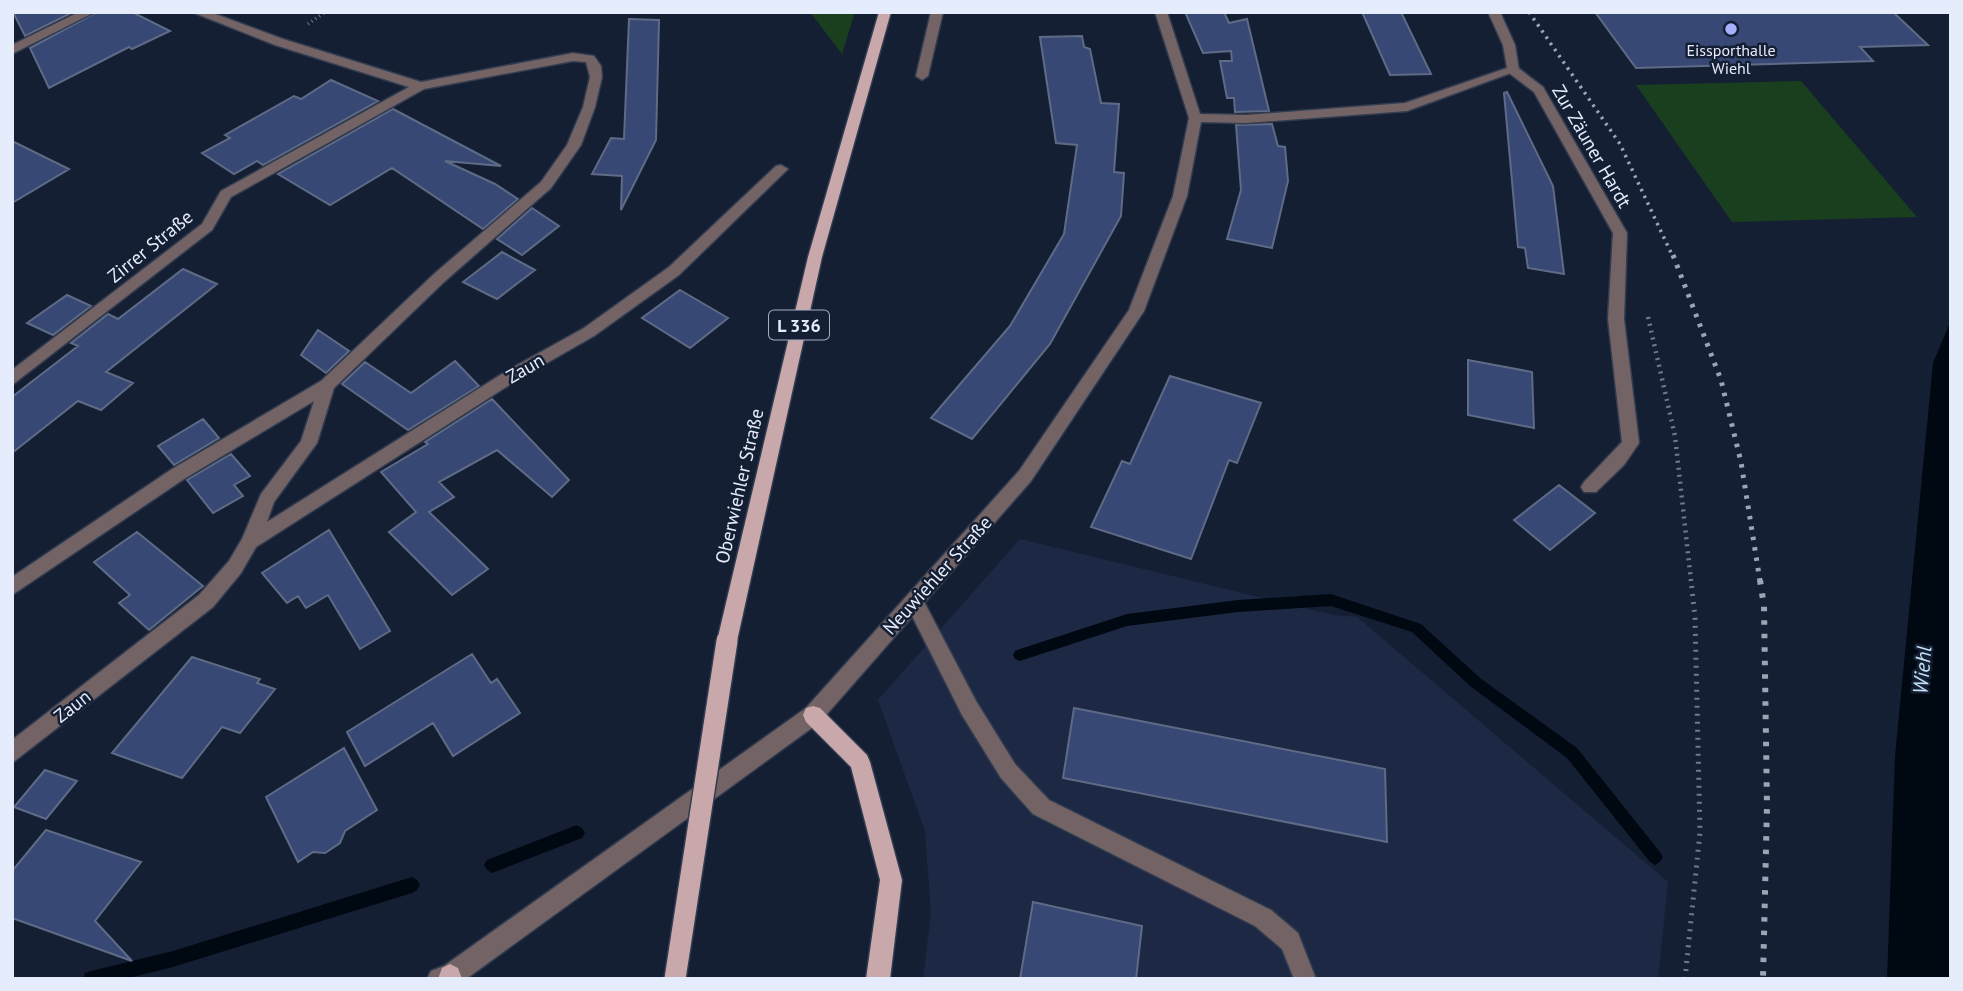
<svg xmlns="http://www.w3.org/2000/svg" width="1963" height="991" font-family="'PT Sans',sans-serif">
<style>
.built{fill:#1d2944}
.green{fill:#1a3f1f}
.water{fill:#000912}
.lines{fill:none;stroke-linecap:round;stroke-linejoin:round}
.stream{fill:#000912;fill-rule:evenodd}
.building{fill:#364873;stroke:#5f6b86;stroke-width:2}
.lane-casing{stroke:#323c50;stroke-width:3}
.street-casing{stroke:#323c50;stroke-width:3}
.primary-casing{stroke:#323c50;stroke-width:3}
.path-far2{stroke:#717a8d;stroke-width:3.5;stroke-dasharray:1 3.5;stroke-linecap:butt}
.path-far1{stroke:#717a8d;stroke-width:4.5;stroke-dasharray:2 5;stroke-linecap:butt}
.path{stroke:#717a8d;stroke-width:5;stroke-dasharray:2 6;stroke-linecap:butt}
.lane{fill:#736365;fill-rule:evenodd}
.street{fill:#736365;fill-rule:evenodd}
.primary{fill:#c8a8ab;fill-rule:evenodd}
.rail-far2{stroke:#9ca4b5;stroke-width:3.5;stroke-dasharray:2.5 5;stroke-linecap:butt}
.rail-far1{stroke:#9ca4b5;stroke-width:5;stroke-dasharray:3.5 7;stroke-linecap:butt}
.rail{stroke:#9ca4b5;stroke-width:6;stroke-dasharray:4.5 9;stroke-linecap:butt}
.primary-bridge-casing{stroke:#323c50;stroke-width:24;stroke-linecap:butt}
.primary-bridge{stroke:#c8a8ab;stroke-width:21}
.poi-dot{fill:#a5b1fc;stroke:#151f34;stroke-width:2.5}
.labels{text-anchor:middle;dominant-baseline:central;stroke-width:5;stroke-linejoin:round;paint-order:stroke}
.far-poi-label{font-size:16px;fill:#e5ecfc;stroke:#151f34}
.shield{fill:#151f34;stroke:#a7aec0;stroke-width:2}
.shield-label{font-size:18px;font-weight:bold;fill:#e5ecfc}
.street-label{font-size:19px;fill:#e5ecfc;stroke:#151f34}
.water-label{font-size:21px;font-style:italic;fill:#c4e4f7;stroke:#151f34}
</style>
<rect width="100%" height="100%" fill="#151f34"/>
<path class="built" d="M 1020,539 L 1333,615 L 1357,617 L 1668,882 L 1658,979 L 923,979 L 931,913 L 925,831 L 878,700 Z"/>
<path class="green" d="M 810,12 L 855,12 L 842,54 Z
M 1801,81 L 1917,217 L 1732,222 L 1636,85 Z"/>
<path class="water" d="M 1951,320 L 1951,979 L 1887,979 L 1895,756 L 1933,363 Z"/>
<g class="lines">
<path class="stream" d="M 1331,594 L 1421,624 L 1480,678 L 1577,748 L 1660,852 L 1663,857 L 1660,862 L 1655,865 L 1650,862 L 1567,758 L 1470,686 L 1412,632 L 1331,606 L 1238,612 L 1127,626 L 1020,661 L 1015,659 L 1013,655 L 1015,651 L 1020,649 L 1127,614 L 1238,600 Z
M 577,825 L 582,828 L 585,833 L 582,838 L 492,873 L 487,870 L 484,865 L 487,860 Z
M 412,877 L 417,880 L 420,885 L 417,890 L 412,893 L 173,967 L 125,979 L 83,979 L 85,973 L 91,971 L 173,951 Z"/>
</g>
<path class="building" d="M 13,12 L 73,12 L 25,36 Z
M 97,12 L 132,12 L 170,31 L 132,49 L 129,47 L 49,88 L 30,48 Z
M 1185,12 L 1224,12 L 1229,23 L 1247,19 L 1269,111 L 1235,112 L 1234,98 L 1227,98 L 1220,61 L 1232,61 L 1231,51 L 1203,53 Z
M 1362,12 L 1401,12 L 1431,74 L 1390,75 Z
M 1595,12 L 1893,12 L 1928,45 L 1860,47 L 1873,61 L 1636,68 Z
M 629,19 L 659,20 L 656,140 L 621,210 L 622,176 L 592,174 L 611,138 L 624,139 Z
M 1082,36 L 1084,47 L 1090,49 L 1101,103 L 1119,104 L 1114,172 L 1124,173 L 1121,216 L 1050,344 L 972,439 L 931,418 L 1010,326 L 1064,234 L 1077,145 L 1056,143 L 1040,37 Z
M 331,80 L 378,101 L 263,165 L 257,161 L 234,174 L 202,153 L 230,138 L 225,135 L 294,96 L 301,99 Z
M 1507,92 L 1553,186 L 1564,274 L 1528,268 L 1525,248 L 1518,247 L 1504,93 Z
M 393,109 L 501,166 L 445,161 L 495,184 L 518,199 L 483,229 L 392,168 L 330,205 L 278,174 Z
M 1272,124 L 1278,146 L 1285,147 L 1288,181 L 1272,248 L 1227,239 L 1241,190 L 1236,125 Z
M 12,141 L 69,169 L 12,203 Z
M 532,208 L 559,226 L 522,255 L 497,239 Z
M 502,252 L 535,270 L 497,299 L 463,282 Z
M 183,269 L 217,284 L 106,372 L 133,383 L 101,410 L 78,401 L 12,453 L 12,397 L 78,346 L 71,343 L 108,314 L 118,319 Z
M 680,290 L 728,318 L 690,348 L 642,318 Z
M 67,295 L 91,306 L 53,335 L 27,323 Z
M 318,330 L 349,351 L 326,373 L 301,355 Z
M 1468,360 L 1532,372 L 1534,428 L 1468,415 Z
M 455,361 L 479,386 L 408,430 L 342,384 L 365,362 L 411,393 Z
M 1170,376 L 1261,403 L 1237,463 L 1229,460 L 1191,559 L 1091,527 L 1122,461 L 1130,464 Z
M 492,399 L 569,480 L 552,497 L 497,450 L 439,482 L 454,497 L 429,512 L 488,569 L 452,595 L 389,532 L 416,512 L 381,472 L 428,444 L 425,442 Z
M 203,419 L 219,438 L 174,465 L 158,446 Z
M 231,454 L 250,476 L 234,485 L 243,496 L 213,513 L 187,480 Z
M 1559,485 L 1595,513 L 1550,550 L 1514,520 Z
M 329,530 L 390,631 L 360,649 L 328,595 L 306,608 L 298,596 L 287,603 L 262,573 Z
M 137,532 L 203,586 L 149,630 L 119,603 L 130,595 L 94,562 Z
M 472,654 L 491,683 L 497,679 L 520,713 L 453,756 L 433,723 L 365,766 L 347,732 Z
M 192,657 L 260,679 L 257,683 L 275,689 L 240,733 L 222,727 L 182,778 L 112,753 Z
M 1074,708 L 1385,769 L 1387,842 L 1063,778 Z
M 344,748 L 377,810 L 345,831 L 340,843 L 325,853 L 313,852 L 298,862 L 266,797 Z
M 45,770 L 77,781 L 46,819 L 14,807 Z
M 46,830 L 141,862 L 95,921 L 132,961 L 12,918 L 12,871 Z
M 1033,902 L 1142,926 L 1136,979 L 1020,979 Z"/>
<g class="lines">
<defs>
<path id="lane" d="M 931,12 L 943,12 L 928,76 L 922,80 L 916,76 Z
M 1509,67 L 1517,67 L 1543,87 L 1627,233 L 1624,319 L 1639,443 L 1624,465 L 1596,492 L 1584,492 L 1581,487 L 1584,482 L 1622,442 L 1608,319 L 1613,233 L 1534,92 L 1509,73 Z
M 914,594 L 921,596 L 976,701 L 1015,764 L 1049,800 L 1271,910 L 1298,933 L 1316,979 L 1294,979 L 1282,949 L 1255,926 L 1033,814 L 1001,778 L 962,715 L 905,602 L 907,596 Z"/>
<path id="street" d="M 79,12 L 95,12 L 12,54 L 12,45 Z
M 192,12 L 210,12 L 283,39 L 421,82 L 573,53 L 594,56 L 601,66 L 602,77 L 595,107 L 581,145 L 551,188 L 444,282 L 334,388 L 317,443 L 274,502 L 267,522 L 505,372 L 584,328 L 669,267 L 776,166 L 781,165 L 788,169 L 679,275 L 594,336 L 517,380 L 256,547 L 241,573 L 213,607 L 12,763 L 12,740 L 199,595 L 229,561 L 242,539 L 261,494 L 301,441 L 314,401 L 184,479 L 12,595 L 12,577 L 172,469 L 321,381 L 434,274 L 541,182 L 567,145 L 583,107 L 590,77 L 586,62 L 573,61 L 424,89 L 231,197 L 212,230 L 12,385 L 12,370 L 202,224 L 221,191 L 409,87 L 275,45 Z
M 1155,12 L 1167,12 L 1200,114 L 1246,115 L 1405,103 L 1507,68 L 1503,45 L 1488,12 L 1500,12 L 1515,45 L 1519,70 L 1407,111 L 1246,123 L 1201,122 L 1187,196 L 1144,311 L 1031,481 L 820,722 L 466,979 L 427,979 L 431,971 L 444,966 L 806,708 L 1019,471 L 1129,310 L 1173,196 L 1189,118 Z"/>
<path id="primary" d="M 879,12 L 891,12 L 822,257 L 737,641 L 734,647 L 727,650 L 720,647 L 717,641 L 808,257 Z
M 813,706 L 820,708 L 867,755 L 870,762 L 902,880 L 890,979 L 866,979 L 880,880 L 851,767 L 806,722 L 803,715 L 806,708 Z
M 450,964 L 458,968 L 462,979 L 438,979 L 442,968 Z"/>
</defs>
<use href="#lane" class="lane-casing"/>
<use href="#street" class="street-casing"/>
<use href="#primary" class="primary-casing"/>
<path class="path-far2" d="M 308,24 L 325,12"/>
<path class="path-far1" d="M 1648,317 L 1675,436 L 1691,581"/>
<path class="path" d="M 1685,979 L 1700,832 L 1695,618 L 1691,580"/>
<use href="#lane" class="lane"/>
<use href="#street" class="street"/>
<use href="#primary" class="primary"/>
<path class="rail-far2" d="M 1529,12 L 1620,144 L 1673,257"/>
<path class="rail-far1" d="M 1673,255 L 1721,380 L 1741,462 L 1760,581"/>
<path class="rail" d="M 1760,580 L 1764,606 L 1767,806 L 1763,979"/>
<defs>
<path id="primary-bridge" d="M 675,979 L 727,641"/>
</defs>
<use href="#primary-bridge" class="primary-bridge-casing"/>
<use href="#primary-bridge" class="primary-bridge"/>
</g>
<circle class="poi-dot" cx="1731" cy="29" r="7"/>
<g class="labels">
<g class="far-poi-label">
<text x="1731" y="50">Eissporthalle<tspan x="1731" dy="18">Wiehl</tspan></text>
</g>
<rect class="shield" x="769" y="310.5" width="60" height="29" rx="5"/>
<g class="shield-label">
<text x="799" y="325">L 336</text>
</g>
<g class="street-label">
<text transform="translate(1592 146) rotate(60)">Zur Zäuner Hardt</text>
<text transform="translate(150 246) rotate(-39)">Zirrer Straße</text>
<text transform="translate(525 368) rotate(-30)">Zaun</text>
<text transform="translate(739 486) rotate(-77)">Oberwiehler Straße</text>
<text transform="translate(937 575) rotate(-48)">Neuwiehler Straße</text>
<text transform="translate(72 706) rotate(-38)">Zaun</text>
</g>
<g class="water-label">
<text transform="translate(1922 670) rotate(-85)">Wiehl</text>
</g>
</g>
<rect width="1963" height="991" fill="none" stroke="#e5ecfc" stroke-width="28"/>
</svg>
